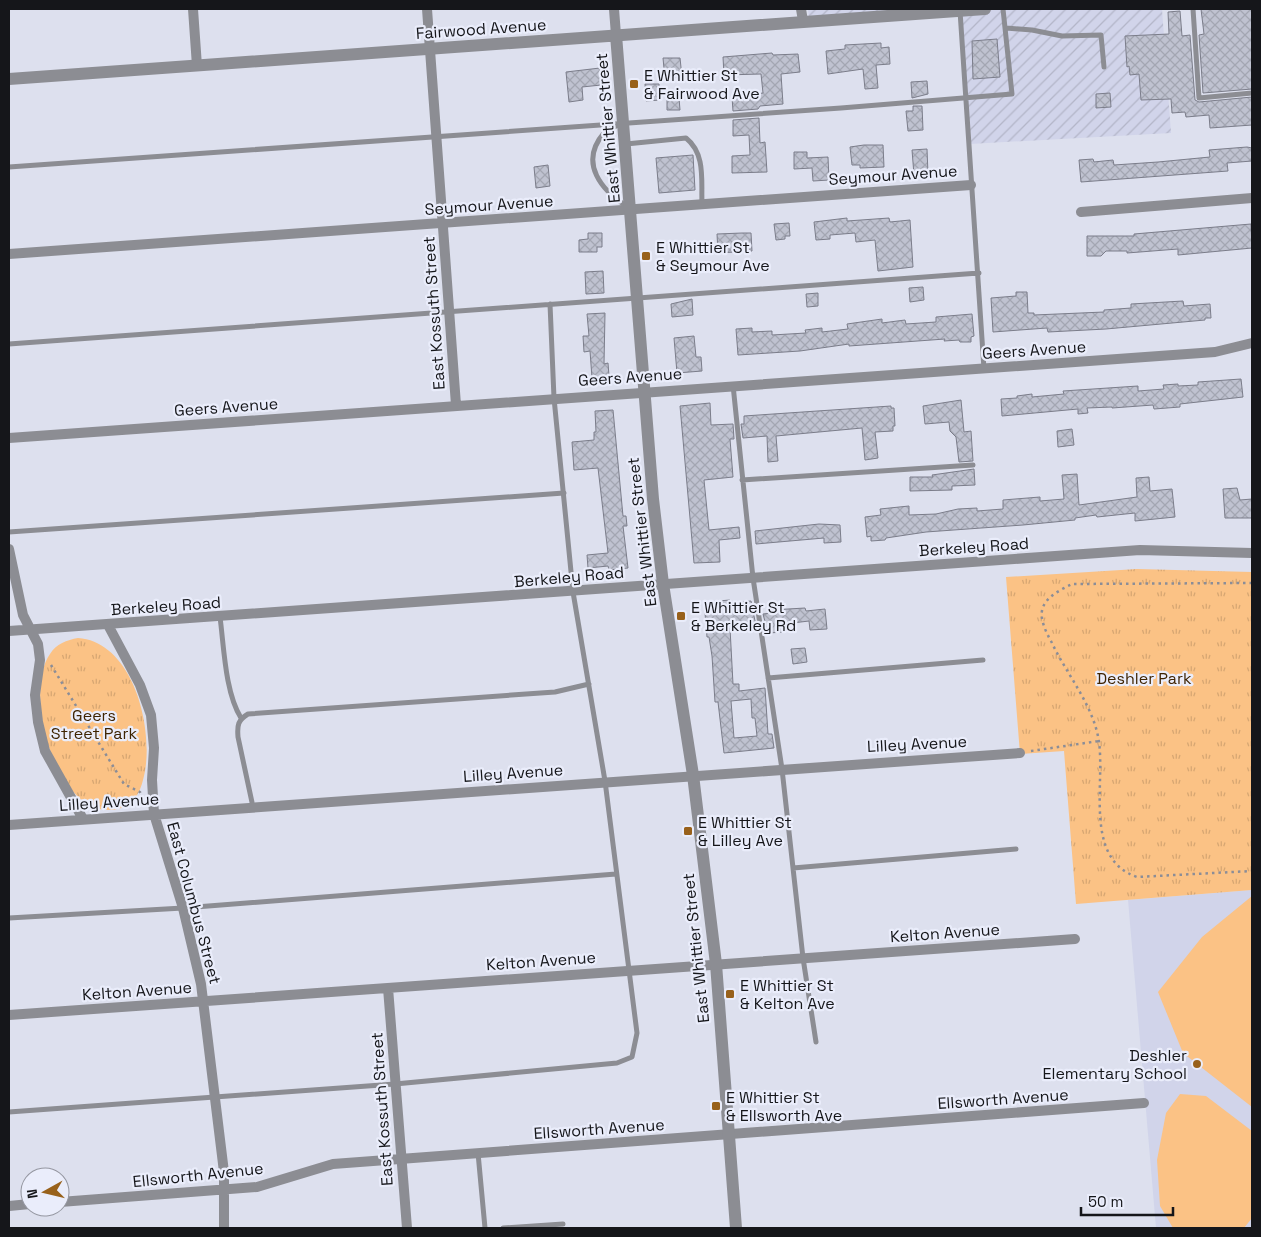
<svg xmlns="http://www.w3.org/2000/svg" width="1261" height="1237" font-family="'Space Grotesk',sans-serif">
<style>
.built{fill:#d1d4ea}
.industrial{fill:url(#industrial-furrows)}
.grass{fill:url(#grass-tufts)}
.pitch{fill:#fbc285}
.building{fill:url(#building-cross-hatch);stroke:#7b7d8a;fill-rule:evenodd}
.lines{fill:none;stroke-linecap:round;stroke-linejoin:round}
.path{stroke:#8b8d97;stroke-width:2.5;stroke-dasharray:2.5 4;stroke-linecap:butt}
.service{stroke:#8c8d93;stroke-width:5}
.minor{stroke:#8c8d93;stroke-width:10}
.tertiary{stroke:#8c8d93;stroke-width:12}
.poi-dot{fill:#98611b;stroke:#eaedfb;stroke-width:2}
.labels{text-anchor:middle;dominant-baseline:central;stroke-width:4.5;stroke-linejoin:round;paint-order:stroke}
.street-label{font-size:16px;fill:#15161a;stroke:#eaedfb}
.poi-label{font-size:16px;fill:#15161a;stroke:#eaedfb;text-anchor:start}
.park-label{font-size:16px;fill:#3f2402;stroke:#eaedfb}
</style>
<defs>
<pattern id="industrial-furrows" width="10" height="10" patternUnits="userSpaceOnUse" patternTransform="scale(1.25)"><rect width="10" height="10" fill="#d1d4ea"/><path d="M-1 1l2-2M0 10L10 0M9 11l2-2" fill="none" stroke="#b3b5c8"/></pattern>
<pattern id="grass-tufts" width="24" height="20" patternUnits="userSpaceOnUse" patternTransform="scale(1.25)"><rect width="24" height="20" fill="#fbc285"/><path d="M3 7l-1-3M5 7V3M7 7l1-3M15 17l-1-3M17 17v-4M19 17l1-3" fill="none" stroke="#d6a672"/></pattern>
<pattern id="building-cross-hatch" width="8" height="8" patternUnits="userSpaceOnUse" patternTransform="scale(1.25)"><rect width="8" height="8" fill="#bfc2d0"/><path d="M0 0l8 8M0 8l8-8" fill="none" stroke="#a3a6b2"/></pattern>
</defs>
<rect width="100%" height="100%" fill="#dde0ee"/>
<path class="built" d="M 1252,890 L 1252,1228 L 1156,1228 L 1128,900 Z"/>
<path class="industrial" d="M 808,9 L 960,9 L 809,19 Z
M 961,9 L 1162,9 L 1171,133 L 970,144 Z"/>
<path class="grass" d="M 1137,569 L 1252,572 L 1252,890 L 1076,904 L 1064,751 L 1020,754 L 1006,577 Z
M 78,638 C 135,642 156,734 143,780 C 140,793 133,804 121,808 C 59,828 21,695 50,654 C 56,644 67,640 78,638 Z"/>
<path class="pitch" d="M 1252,896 L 1252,1107 L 1183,1053 L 1158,992 L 1202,937 Z
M 1180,1094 L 1206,1096 L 1252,1131 L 1252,1218 L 1244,1228 L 1173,1228 L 1160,1206 L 1157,1160 L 1166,1113 Z"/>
<path class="building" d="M 1201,9 L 1252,9 L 1252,89 L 1203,93 L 1199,35 L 1204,34 Z
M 1180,11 L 1182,36 L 1190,35 L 1195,100 L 1199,102 L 1252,97 L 1252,125 L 1210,128 L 1209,115 L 1186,117 L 1185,112 L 1172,113 L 1171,99 L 1141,100 L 1139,74 L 1130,75 L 1129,66 L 1127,67 L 1125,36 L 1169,34 L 1168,12 Z
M 997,39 L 1000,77 L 973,79 L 972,41 Z
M 881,43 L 881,48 L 889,47 L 890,64 L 876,65 L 878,88 L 865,89 L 863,69 L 828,74 L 826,51 L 845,49 L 845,45 Z
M 772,53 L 773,55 L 798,54 L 800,72 L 781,74 L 783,104 L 760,106 L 758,109 L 733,111 L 732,97 L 763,93 L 761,74 L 724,75 L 723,57 Z
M 663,58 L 680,58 L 682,77 L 665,79 Z
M 600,68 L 601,85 L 582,87 L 583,100 L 569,102 L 566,72 Z
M 927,81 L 928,94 L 912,98 L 911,82 Z
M 645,84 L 659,84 L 660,100 L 646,101 Z
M 1110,93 L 1111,107 L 1096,108 L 1096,94 Z
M 679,98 L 680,110 L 667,110 L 667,99 Z
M 913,106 L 922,106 L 923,130 L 908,131 L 906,111 L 913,111 Z
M 759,118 L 760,143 L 765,142 L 767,172 L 732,173 L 732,156 L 750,155 L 749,135 L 733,136 L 733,120 Z
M 864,145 L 883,145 L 884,167 L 860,168 L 860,165 L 852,165 L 850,147 Z
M 1247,147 L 1252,148 L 1252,161 L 1227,163 L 1228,171 L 1081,182 L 1079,160 L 1093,159 L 1094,162 L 1113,160 L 1114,165 L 1158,162 L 1210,157 L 1209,150 Z
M 927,149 L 928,174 L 914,175 L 912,150 Z
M 794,152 L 807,152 L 807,158 L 828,157 L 829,180 L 813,181 L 812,168 L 794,169 Z
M 693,155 L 695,190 L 659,193 L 656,158 Z
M 548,165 L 550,186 L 536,188 L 534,167 Z
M 847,218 L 847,221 L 889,218 L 890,222 L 910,220 L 913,267 L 878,271 L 875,240 L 856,242 L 855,233 L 830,235 L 830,239 L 816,240 L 814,222 Z
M 789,223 L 790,236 L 785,236 L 785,239 L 776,240 L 774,224 Z
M 1251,224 L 1252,248 L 1178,255 L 1178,249 L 1127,253 L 1127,251 L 1106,251 L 1101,256 L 1087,256 L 1087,236 L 1134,236 L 1134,234 Z
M 588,233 L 602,233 L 602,247 L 597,247 L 597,252 L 579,252 L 579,240 L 588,239 Z
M 742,233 L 751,233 L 752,251 L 718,253 L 717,234 Z
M 603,271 L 604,293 L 586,294 L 585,272 Z
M 923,287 L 924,300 L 910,302 L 909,288 Z
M 1016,292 L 1027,292 L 1028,313 L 1034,313 L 1034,315 L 1104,312 L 1104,310 L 1131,308 L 1131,304 L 1183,301 L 1184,306 L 1210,304 L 1211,318 L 1205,318 L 1205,320 L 1106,329 L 1048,332 L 1047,328 L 993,332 L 991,298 L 1016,296 Z
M 818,293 L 818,306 L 807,307 L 806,294 Z
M 692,299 L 693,315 L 672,317 L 671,304 Z
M 605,313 L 604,364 L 608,363 L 609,376 L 592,378 L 590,351 L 584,352 L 583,336 L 589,336 L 587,314 Z
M 972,314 L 974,336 L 971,337 L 971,342 L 960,342 L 959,340 L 944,341 L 945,339 L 849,346 L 849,344 L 800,351 L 738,355 L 736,329 L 752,328 L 752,332 L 772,331 L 772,335 L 806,333 L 805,330 L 822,328 L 822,332 L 848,329 L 847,324 L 882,319 L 882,323 L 905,320 L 906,324 L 936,322 L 936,317 Z
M 694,336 L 696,357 L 701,357 L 702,371 L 677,373 L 674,338 Z
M 1241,379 L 1243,397 L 1180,404 L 1180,407 L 1154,409 L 1153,405 L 1112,408 L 1112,407 L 1087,408 L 1088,413 L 1078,414 L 1078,409 L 1002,416 L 1001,399 L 1017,398 L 1017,396 L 1032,394 L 1032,397 L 1064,394 L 1063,391 L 1138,386 L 1138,391 L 1164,389 L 1163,385 L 1178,384 L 1178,386 L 1198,385 L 1198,382 Z
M 961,400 L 964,432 L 971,431 L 973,461 L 959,462 L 956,437 L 950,431 L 949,422 L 925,424 L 923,406 Z
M 710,403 L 711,425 L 733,424 L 734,439 L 730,439 L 733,477 L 704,480 L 709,530 L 739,527 L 740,538 L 719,540 L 720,562 L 694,563 L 680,406 Z
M 891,406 L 891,408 L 894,408 L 895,426 L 893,426 L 893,431 L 875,432 L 878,458 L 865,460 L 862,428 L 776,436 L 778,461 L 768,462 L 767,436 L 743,438 L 741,424 L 744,424 L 744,416 Z
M 613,410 L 623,516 L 626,516 L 627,526 L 623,526 L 628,568 L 609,570 L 608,566 L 588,568 L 587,555 L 608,553 L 598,468 L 574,470 L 572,442 L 594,440 L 594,432 L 596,432 L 595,411 Z
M 1072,429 L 1074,445 L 1058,447 L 1057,431 Z
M 974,469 L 975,485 L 952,486 L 952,490 L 910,491 L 910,477 L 933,477 L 932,475 Z
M 1077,474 L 1079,505 L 1137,497 L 1136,478 L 1149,477 L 1150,491 L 1172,489 L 1175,517 L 1135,521 L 1135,513 L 1097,517 L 1096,515 L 1075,518 L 1075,520 L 1023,525 L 926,532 L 886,538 L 885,540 L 871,541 L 871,536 L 867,537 L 865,517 L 881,515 L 880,509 L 909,506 L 909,515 L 936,514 L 958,509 L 977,508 L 977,511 L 1003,509 L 1003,500 L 1040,497 L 1040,501 L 1064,499 L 1062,475 Z
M 1237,488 L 1240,500 L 1252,499 L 1252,518 L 1225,518 L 1223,489 Z
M 819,524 L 840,525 L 841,542 L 824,543 L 824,538 L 756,544 L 755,531 Z
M 730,600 L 730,603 L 751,601 L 756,626 L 730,628 L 733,684 L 739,684 L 739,691 L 765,688 L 768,734 L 772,734 L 774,748 L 724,753 L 718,702 L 715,702 L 712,656 L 709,637 L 707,637 L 705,613 L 707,613 L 706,602 ZM 751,699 L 752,718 L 755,718 L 757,736 L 734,738 L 731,701 Z
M 805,608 L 806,611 L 825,609 L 827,629 L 810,630 L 809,621 L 784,624 L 784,632 L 768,633 L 763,614 L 771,613 L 771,610 Z
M 805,648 L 807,662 L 793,664 L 791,649 Z"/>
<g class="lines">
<path class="path" d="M 1252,583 L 1072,584 C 1058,591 1039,600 1042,618 C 1043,626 1048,636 1052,643 C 1067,675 1094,706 1099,742 C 1105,786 1084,859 1137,877 L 1252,871
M 51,665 L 124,784 L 140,792 L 142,796
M 1031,751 L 1099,741"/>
<path class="service" d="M 1193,9 L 1199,98 L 1252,93
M 960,11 L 984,369
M 1006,28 L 1032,30 L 1062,36 L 1101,35 L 1104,67
M 621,124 C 616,126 608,129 604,133 C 578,163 602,191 628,207
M 626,144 L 686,138 C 706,154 701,181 702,204
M 9,167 L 841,108 L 1012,94 L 1003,9
M 9,344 L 979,273
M 733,385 L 753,578 L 782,769 L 803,958 L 816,1042
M 742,480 L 973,465
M 9,532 L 564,493
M 220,617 C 224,647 225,692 241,718
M 768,678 L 983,660
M 253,807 L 238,737 C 237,725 238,720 248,714 L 555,692 L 589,684
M 793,868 L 1016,849
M 9,918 L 183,908 L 616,874
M 9,1112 L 395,1084 L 617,1063 L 632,1057 L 637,1033 L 605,781 L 573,592 L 554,398 L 550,304
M 478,1153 L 485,1228
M 503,1228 L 563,1224"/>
<path class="minor" d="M 193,9 L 197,66
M 427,9 L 456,405
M 614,9 L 616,35
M 801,9 L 803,21
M 1081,212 L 1252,198
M 9,254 L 971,185
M 9,438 L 1215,352 L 1252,343
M 9,549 L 23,615 L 38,644 L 40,660 L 35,695 L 38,722 L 45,751 L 83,819
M 108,625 L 140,685 L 151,715 L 154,748 L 152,780 L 154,814 L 183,908 L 201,984 L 224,1172 L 224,1228
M 9,631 L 1140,550 L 1252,553
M 9,825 L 1020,753
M 388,988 L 407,1228
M 9,1015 L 1075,939
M 60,1202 L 257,1187 L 333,1164 L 1144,1103
M 9,1206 L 30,1204"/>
<path class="tertiary" d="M 616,35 L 653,499 L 663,584 L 693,775 L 716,964 L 736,1228
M 9,79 L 985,9"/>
</g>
<g class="poi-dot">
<rect x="629" y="79" width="10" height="10" rx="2.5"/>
<rect x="641" y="251" width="10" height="10" rx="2.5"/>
<rect x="676" y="611" width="10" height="10" rx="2.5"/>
<rect x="683" y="826" width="10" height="10" rx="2.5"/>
<rect x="725" y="989" width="10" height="10" rx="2.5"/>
<circle cx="1197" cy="1064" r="5"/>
<rect x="711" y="1101" width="10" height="10" rx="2.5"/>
</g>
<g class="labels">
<g class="street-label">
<text transform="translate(481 29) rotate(-4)">Fairwood Avenue</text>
<text transform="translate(608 128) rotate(-95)">East Whittier Street</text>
<text transform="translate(893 175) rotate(-4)">Seymour Avenue</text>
<text transform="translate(489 205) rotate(-4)">Seymour Avenue</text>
<text transform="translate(434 313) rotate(-94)">East Kossuth Street</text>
<text transform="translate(1034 350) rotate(-4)">Geers Avenue</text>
<text transform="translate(630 377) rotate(-4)">Geers Avenue</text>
<text transform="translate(226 407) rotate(-4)">Geers Avenue</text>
<text transform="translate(642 532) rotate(-97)">East Whittier Street</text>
<text transform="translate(974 547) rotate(-4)">Berkeley Road</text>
<text transform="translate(569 577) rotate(-5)">Berkeley Road</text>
<text transform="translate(166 606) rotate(-4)">Berkeley Road</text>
<text transform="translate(917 744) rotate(-3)">Lilley Avenue</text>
<text transform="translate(513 773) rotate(-4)">Lilley Avenue</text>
<text transform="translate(109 802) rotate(-4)">Lilley Avenue</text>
<text transform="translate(194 903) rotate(75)">East Columbus Street</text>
<text transform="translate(945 933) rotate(-4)">Kelton Avenue</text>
<text transform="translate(696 948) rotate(-96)">East Whittier Street</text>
<text transform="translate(541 961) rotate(-4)">Kelton Avenue</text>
<text transform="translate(137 991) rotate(-4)">Kelton Avenue</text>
<text transform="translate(1003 1099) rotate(-4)">Ellsworth Avenue</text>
<text transform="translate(382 1109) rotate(-94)">East Kossuth Street</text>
<text transform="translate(599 1129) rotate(-4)">Ellsworth Avenue</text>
<text transform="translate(198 1175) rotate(-6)">Ellsworth Avenue</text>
</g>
<g class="poi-label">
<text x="644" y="75">E Whittier St<tspan x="644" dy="18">&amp; Fairwood Ave</tspan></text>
<text x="656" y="247">E Whittier St<tspan x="656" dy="18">&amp; Seymour Ave</tspan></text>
<text x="691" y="607">E Whittier St<tspan x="691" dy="18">&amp; Berkeley Rd</tspan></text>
<text x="698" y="822">E Whittier St<tspan x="698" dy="18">&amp; Lilley Ave</tspan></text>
<text x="740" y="985">E Whittier St<tspan x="740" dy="18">&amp; Kelton Ave</tspan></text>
<text x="1187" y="1055" text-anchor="end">Deshler<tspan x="1187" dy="18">Elementary School</tspan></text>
<text x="726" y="1097">E Whittier St<tspan x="726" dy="18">&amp; Ellsworth Ave</tspan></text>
</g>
<g class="park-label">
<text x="1144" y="678">Deshler Park</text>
<text x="94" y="715">Geers<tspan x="94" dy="18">Street Park</tspan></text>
</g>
</g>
<rect width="1261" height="1237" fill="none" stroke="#15161a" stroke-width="20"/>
<g transform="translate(45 1192) rotate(262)"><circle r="24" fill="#eaedfb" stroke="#9597a1"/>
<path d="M0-4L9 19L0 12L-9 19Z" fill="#98611b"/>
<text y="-8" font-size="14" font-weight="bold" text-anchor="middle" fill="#15161a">N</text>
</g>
<path d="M1081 1207v8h92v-8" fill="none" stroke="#15161a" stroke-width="2.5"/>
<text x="1088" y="1207" font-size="15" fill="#15161a" stroke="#eaedfb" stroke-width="4" paint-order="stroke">50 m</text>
</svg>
